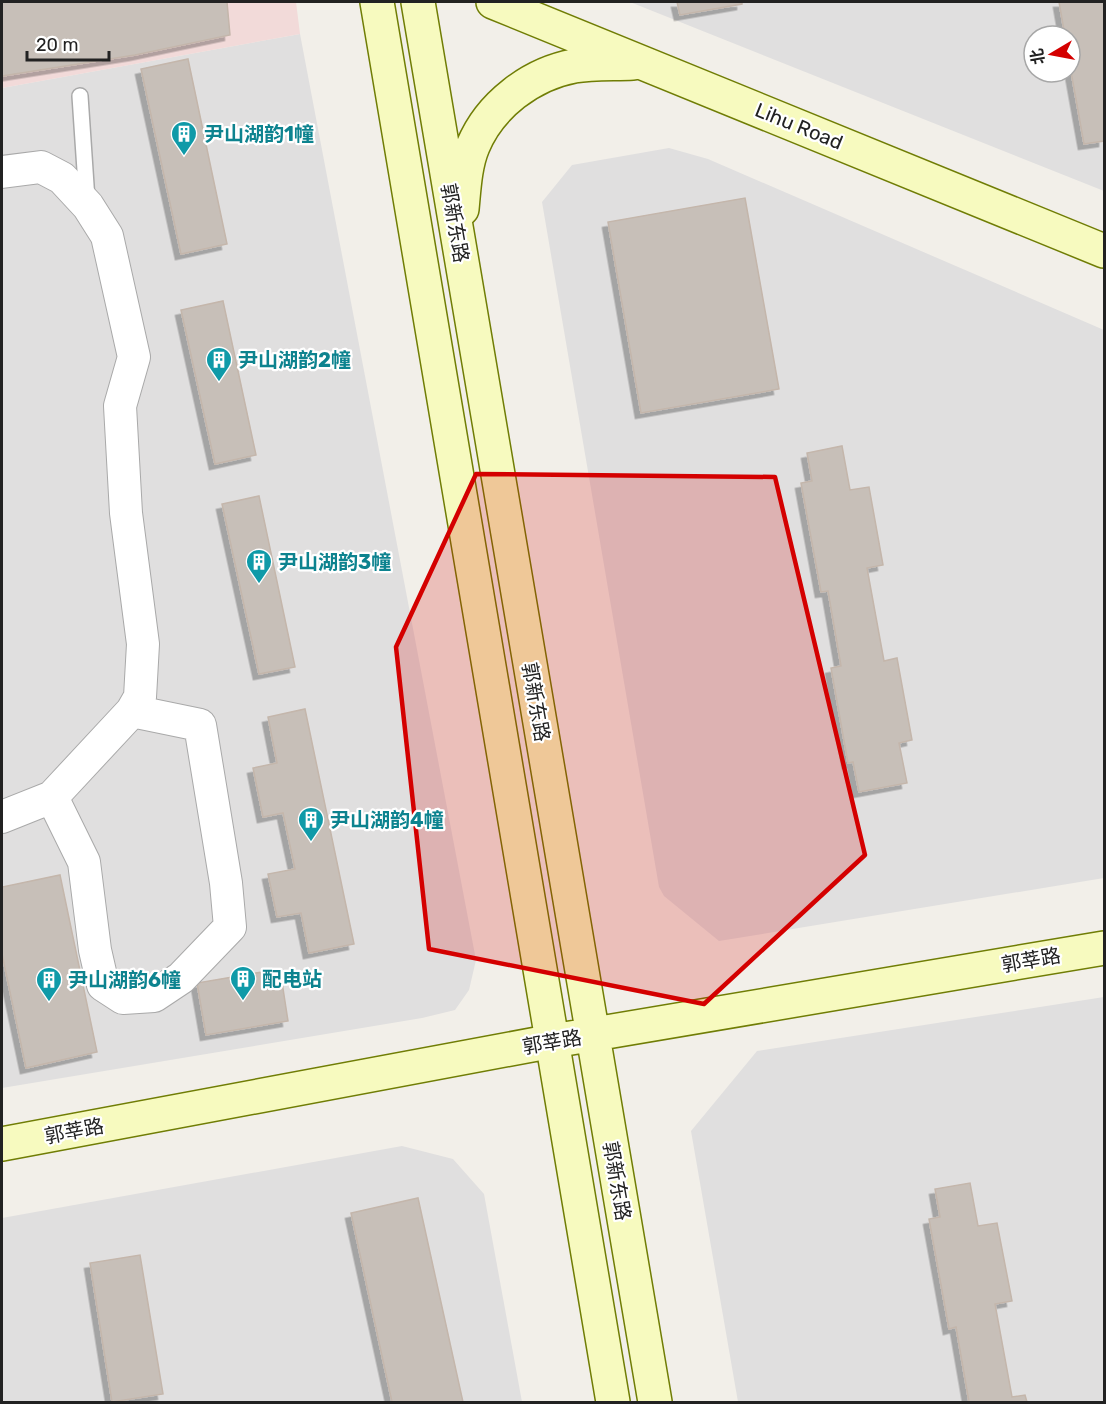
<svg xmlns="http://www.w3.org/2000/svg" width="1106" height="1404" font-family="Rubik,'Noto Sans SC',sans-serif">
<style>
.residential{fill:#e0dfdf;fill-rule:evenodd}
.commercial{fill:#f2dad9}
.building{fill:#c7bfb8;stroke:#c4b6ab;stroke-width:1.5;filter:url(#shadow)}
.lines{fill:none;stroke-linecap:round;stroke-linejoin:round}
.lane-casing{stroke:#a9a9a9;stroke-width:18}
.street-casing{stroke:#a9a9a9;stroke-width:34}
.secondary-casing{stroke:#707d05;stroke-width:36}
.lane{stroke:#fff;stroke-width:15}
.street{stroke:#fff;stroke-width:32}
.secondary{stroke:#f7fabf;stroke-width:33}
.marked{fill:#d40000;fill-opacity:0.2;stroke:#d40000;stroke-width:4.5;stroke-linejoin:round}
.labels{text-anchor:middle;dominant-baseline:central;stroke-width:4.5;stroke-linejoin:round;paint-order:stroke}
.street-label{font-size:20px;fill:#222;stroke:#fff}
.culture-label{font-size:20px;font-weight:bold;fill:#0d838f;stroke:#fff;text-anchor:start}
</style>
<defs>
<filter id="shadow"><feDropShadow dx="-5.5" dy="5.5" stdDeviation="0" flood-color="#0004"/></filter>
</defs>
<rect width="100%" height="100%" fill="#f2efe9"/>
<path class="residential" d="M 630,2 L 1104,2 L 1104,191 ZM 1034,36 L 1070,36 L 1070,72 L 1034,72 Z
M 300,34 L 476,960 L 469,990 L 455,1010 L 422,1018 L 2,1088 L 2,88 Z
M 669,148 L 708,159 L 1104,330 L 1104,878 L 719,941 L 664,896 L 659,887 L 542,202 L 572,165 Z
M 1104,997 L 1104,1402 L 738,1402 L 691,1131 L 757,1051 Z
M 402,1146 L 453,1159 L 484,1194 L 522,1402 L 2,1402 L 2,1218 Z"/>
<path class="commercial" d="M 2,2 L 296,2 L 300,34 L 2,88 Z"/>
<path class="building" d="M 2,2 L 227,2 L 230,35 L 135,55 L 2,76 Z
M 677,2 L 742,2 L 742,4 L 680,15 Z
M 1059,2 L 1104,2 L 1104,141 L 1084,144 L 1070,66 L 1070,36 L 1065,36 Z
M 188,59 L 227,244 L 181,254 L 141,69 Z
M 745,198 L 779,389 L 641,413 L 608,222 Z
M 223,301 L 256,455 L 215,464 L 181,310 Z
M 842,446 L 850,490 L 869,487 L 883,565 L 867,568 L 884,661 L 897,658 L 912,740 L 899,743 L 907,783 L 859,792 L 853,762 L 848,763 L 831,668 L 841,666 L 828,591 L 821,592 L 801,483 L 812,481 L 807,453 Z
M 259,496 L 295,667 L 259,674 L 222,504 Z
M 305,709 L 354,944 L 309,953 L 301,913 L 277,917 L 268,874 L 295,869 L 283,813 L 263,817 L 253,768 L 277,763 L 268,717 Z
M 60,875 L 97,1052 L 26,1068 L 2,954 L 2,887 Z
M 280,969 L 288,1021 L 206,1035 L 197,983 Z
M 970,1183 L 978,1226 L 997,1223 L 1012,1301 L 995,1304 L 1012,1397 L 1025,1395 L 1027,1402 L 967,1402 L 969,1402 L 956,1327 L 949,1329 L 929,1219 L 940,1217 L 935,1189 Z
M 418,1198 L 463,1402 L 392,1402 L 351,1213 Z
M 140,1255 L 163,1394 L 112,1402 L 90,1263 Z"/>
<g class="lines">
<defs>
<path id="lane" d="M 80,96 L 87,200"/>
<path id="street" d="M 2,172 L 41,167 L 62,178 L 88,206 L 107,236 L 134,357 L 120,406 L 126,513 L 143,644 L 140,697 L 132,711 L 52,797 L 2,817
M 52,797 L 84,862 L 95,950 L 103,985 L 123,998 L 154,996 L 181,978 L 230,927 L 226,883 L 200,725 L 132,711"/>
<path id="secondary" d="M 377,2 L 613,1402
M 418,2 L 655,1402
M 493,2 L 1104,251
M 462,209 C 464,188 465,165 473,146 C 490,105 531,74 574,66 C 593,63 614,64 633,63
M 2,1144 L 553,1041 L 1104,948"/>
</defs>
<use href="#lane" class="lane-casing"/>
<use href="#street" class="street-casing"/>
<use href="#secondary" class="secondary-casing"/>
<use href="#lane" class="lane"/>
<use href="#street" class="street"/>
<use href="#secondary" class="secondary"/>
</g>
<path class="marked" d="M 476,474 L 775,477 L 865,855 L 704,1004 L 429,949 L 396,647 Z"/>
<defs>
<symbol id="building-pin" viewBox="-11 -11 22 30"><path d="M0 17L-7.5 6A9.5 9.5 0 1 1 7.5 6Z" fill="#0f9aa8" stroke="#fff"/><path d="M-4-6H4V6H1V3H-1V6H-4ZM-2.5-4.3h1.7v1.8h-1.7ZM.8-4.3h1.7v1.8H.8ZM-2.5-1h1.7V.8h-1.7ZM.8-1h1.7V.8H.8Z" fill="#fff"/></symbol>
</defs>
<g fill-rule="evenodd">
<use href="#building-pin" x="169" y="119" width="30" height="40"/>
<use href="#building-pin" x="204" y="345" width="30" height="40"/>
<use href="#building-pin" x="244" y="547" width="30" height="40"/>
<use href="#building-pin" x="296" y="805" width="30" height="40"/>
<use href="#building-pin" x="228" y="964" width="30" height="40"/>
<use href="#building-pin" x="34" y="965" width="30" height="40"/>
</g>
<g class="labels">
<g class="street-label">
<text transform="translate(799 126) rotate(22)">Lihu Road</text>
<text transform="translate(455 223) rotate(80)">郭新东路</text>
<text transform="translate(536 702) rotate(80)">郭新东路</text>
<text transform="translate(1031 960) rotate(-10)">郭莘路</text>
<text transform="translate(552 1042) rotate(-10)">郭莘路</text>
<text transform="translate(74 1131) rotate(-11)">郭莘路</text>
<text transform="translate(617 1181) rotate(80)">郭新东路</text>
</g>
<g class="culture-label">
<text x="204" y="134">尹山湖韵1幢</text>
<text x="238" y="360">尹山湖韵2幢</text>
<text x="278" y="562">尹山湖韵3幢</text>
<text x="330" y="820">尹山湖韵4幢</text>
<text x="262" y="979">配电站</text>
<text x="68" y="980">尹山湖韵6幢</text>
</g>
</g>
<rect width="1106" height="1404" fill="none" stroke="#222222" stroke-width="6"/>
<g transform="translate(1052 54) rotate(260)"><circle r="28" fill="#ffffff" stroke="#a7a7a7" stroke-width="1.5"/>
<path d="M0-4.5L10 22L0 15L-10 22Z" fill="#d40000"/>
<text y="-9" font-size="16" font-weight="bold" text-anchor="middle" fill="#222222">北</text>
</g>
<path d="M27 51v9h82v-9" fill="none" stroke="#222222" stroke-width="3"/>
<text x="36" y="51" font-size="18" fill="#222222" stroke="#ffffff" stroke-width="4.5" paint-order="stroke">20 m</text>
</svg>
